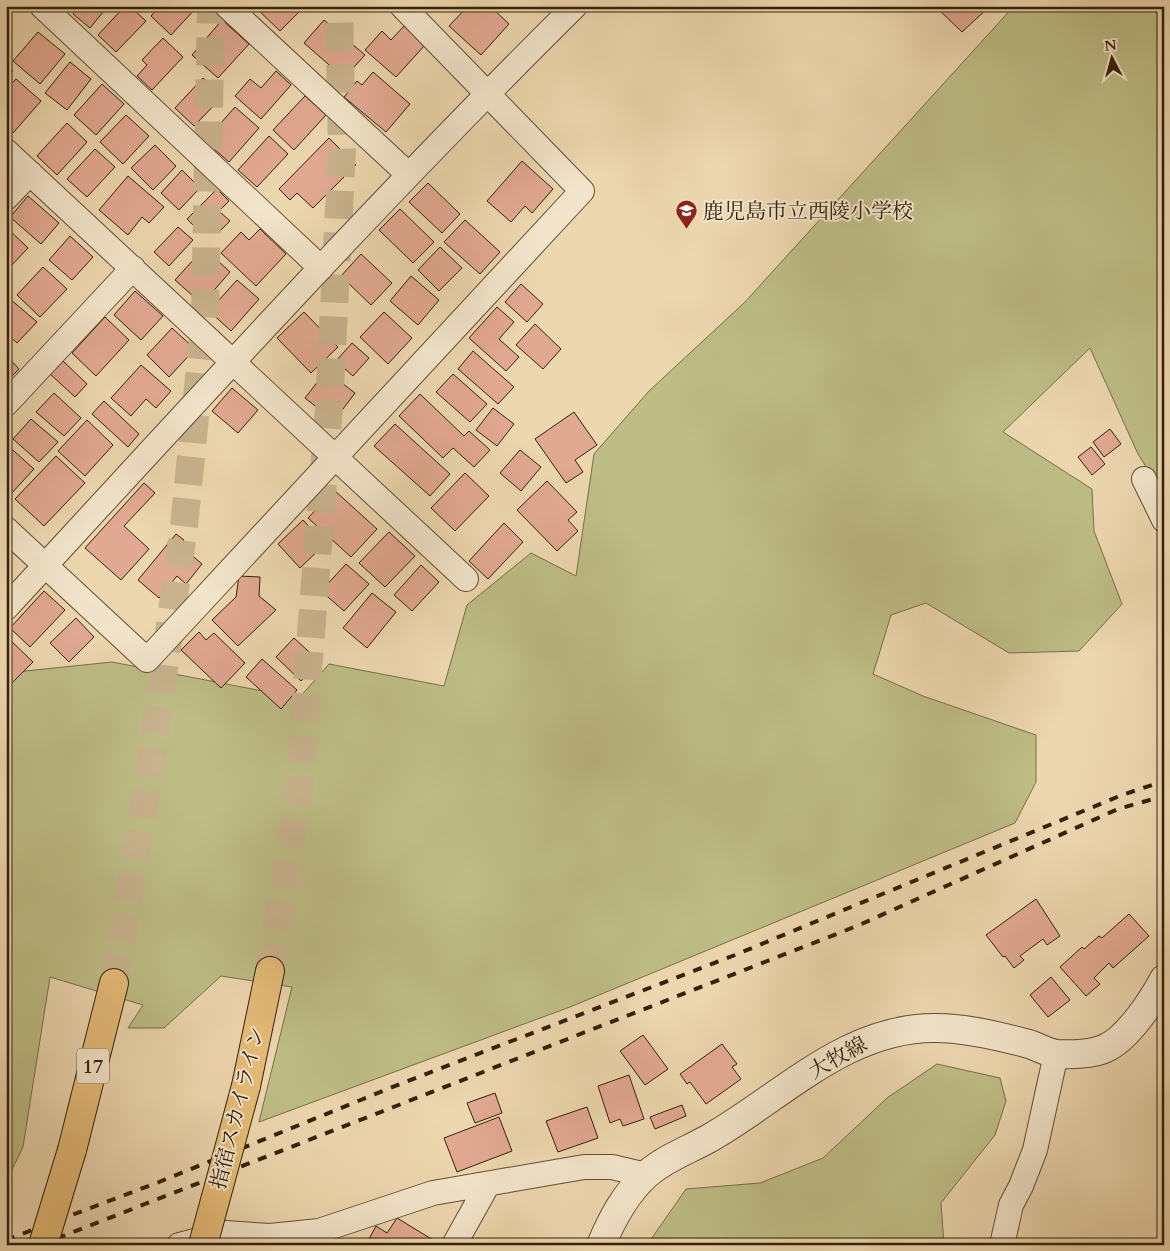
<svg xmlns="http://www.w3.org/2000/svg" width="1170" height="1251" font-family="Cardo,'Noto Serif JP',serif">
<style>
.green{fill:#bebd86;stroke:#786f48}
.building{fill:#e2a992;stroke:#33210b}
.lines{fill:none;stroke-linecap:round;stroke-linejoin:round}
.motorway-tunnel{stroke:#c8b38e;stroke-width:28;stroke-dasharray:28 14;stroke-linecap:butt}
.minor-casing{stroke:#624e34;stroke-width:26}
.tertiary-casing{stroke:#624e34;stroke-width:30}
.motorway-casing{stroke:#33210b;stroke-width:30}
.minor{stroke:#f3e5cb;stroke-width:24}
.tertiary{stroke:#f3e5cb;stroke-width:28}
.motorway{stroke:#e6bc78;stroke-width:28}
.rail{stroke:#33210b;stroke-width:4;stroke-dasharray:9 9;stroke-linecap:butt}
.motorway-bridge-casing{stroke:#33210b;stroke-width:30;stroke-linecap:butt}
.motorway-bridge{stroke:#e6bc78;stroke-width:28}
.labels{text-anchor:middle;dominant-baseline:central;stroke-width:4;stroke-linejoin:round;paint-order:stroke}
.shield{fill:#f3e5cb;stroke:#6d5c45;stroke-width:1}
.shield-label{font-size:20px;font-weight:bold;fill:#33210b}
.poi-label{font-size:21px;fill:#33210b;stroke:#f3e5cb;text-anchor:start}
.street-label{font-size:21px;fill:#33210b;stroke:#f3e5cb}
</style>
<rect width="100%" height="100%" fill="#edd7af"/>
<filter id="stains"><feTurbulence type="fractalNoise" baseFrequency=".004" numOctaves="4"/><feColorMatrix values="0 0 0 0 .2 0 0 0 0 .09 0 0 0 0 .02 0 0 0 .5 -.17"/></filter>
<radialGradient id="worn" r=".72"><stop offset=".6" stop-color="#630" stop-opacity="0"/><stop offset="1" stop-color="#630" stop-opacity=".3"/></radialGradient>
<path class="green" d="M 1014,6 L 1149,6 L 1164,20 L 1164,496 L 1138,454 L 1090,348 L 1003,432 L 1092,489 L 1094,531 L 1122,604 L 1079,651 L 1009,653 L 926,603 L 891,615 L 873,674 L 923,696 L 1036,735 L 1036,782 L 1015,823 L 570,1007 L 259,1122 L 292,987 L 221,976 L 164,1028 L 128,1028 L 143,1005 L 50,977 L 23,1147 L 6,1182 L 6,673 L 112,662 L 299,698 L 329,664 L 444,686 L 467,605 L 531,553 L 576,576 L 594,454 L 649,391 L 745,302 Z
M 937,1064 L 1000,1078 L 1006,1101 L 995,1135 L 941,1203 L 944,1245 L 647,1245 L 686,1189 L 760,1183 L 823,1158 L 887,1098 Z"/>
<path class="building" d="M 80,6 L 108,6 L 90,28 L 73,14 Z
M 125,6 L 130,6 L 146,21 L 116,52 L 98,35 Z
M 160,6 L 198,6 L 171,35 L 151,16 Z
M 254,6 L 301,6 L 303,8 L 280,31 Z
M 468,6 L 490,6 L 509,24 L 481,55 L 449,26 Z
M 935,6 L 990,6 L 962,32 Z
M 222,20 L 249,44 L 218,78 L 192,55 Z
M 324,20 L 365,55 L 344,78 L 304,43 Z
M 404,26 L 425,45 L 396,77 L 365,50 L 382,31 L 391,40 Z
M 38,32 L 65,54 L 40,84 L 13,61 Z
M 163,38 L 183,57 L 152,90 L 137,76 L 147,65 L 142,60 Z
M 70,62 L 91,79 L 67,110 L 45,93 Z
M 6,64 L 13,71 L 6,78 Z
M 276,71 L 291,85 L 261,119 L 235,96 L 250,79 L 261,88 Z
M 373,72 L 410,104 L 386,132 L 344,97 L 357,81 L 362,85 Z
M 203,78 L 223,96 L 194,126 L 175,108 Z
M 16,79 L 41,101 L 13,133 L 6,127 L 6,90 Z
M 102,84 L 124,104 L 96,135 L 74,115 Z
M 305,96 L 326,115 L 294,150 L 273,130 Z
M 235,107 L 259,128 L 229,162 L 205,141 Z
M 126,115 L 149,136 L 123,164 L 100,142 Z
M 67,123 L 87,142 L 57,175 L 37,156 Z
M 269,136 L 288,154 L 257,187 L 238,170 Z
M 329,138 L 356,165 L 313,208 L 297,193 L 290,200 L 279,189 Z
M 155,145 L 176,166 L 153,190 L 131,168 Z
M 95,149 L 115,167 L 87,197 L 67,179 Z
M 522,161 L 553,189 L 532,213 L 525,206 L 511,222 L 487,201 Z
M 182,170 L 200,188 L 179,210 L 161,193 Z
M 128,176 L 164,207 L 149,223 L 142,217 L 128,235 L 99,210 Z
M 428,183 L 460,214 L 442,233 L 409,202 Z
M 217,189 L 229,201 L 219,211 L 230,221 L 219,232 L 211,224 L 201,233 L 187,219 Z
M 28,196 L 59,223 L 41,244 L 10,217 Z
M 400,209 L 434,242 L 413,263 L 379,230 Z
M 465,220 L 500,252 L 480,274 L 444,242 Z
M 6,227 L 28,248 L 10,267 L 6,263 Z
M 178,227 L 193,240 L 169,266 L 154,252 Z
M 260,229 L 286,254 L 256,286 L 221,253 L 241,232 L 249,240 Z
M 70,236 L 93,257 L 72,280 L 49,260 Z
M 440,247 L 462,268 L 439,291 L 418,270 Z
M 204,248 L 230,272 L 202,304 L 175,280 Z
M 361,254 L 392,283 L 371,305 L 341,276 Z
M 43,267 L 67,289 L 40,317 L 17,295 Z
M 411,276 L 439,300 L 418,325 L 390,301 Z
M 237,280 L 259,299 L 231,331 L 209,311 Z
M 521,284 L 543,304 L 527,322 L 505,302 Z
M 135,291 L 163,316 L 141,340 L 114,315 Z
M 10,299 L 37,322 L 17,343 L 6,333 L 6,303 Z
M 497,307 L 514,322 L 499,339 L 519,357 L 506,371 L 469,338 Z
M 304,312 L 338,347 L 311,373 L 277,338 Z
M 384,312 L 412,338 L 388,364 L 360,337 Z
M 105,317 L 129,340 L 96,376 L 72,353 Z
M 535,324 L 561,349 L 543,369 L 516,345 Z
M 172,328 L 195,349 L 169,377 L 147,355 Z
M 352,343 L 369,358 L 353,376 L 336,361 Z
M 473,351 L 514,387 L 498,404 L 458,369 Z
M 6,355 L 19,369 L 7,381 L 6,380 Z
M 62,360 L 87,384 L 75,397 L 49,373 Z
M 141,365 L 171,391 L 156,408 L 146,399 L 131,416 L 111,398 Z
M 326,371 L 355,393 L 334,421 L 305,398 Z
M 453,374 L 487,404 L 470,422 L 436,392 Z
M 232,388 L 258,410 L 238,433 L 212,411 Z
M 54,393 L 81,418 L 64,436 L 36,412 Z
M 420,394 L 464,436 L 469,431 L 490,450 L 474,467 L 453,448 L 443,458 L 399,416 Z
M 104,401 L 139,434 L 128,447 L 92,414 Z
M 493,408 L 514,424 L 497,446 L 476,430 Z
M 574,412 L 597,445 L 575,460 L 583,472 L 566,483 L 535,439 Z
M 31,419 L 58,442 L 39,462 L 13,439 Z
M 87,420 L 113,445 L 85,476 L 58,451 Z
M 395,424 L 450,474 L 430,496 L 374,446 Z
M 1110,429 L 1121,444 L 1104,457 L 1093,442 Z
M 6,444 L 34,469 L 11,494 L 6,490 Z
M 1091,447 L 1105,464 L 1092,475 L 1078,457 Z
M 520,450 L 541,467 L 521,491 L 500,473 Z
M 56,456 L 85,483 L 44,526 L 15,499 Z
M 465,473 L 489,496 L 455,531 L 431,508 Z
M 547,481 L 577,512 L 568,520 L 578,531 L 557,551 L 517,510 Z
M 144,483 L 155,493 L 124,526 L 149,549 L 121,580 L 85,548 Z
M 334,490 L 377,529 L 351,557 L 308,518 Z
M 303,520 L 325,544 L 300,568 L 278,544 Z
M 504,523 L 523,542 L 488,579 L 469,561 Z
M 389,532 L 415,556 L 385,587 L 359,563 Z
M 176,534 L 184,540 L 180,545 L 202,564 L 186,584 L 177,576 L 159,598 L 138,580 Z
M 346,564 L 369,584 L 344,611 L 321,591 Z
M 421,565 L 439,582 L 412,611 L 394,595 Z
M 239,576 L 260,577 L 259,596 L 276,610 L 238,646 L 212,620 L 236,597 Z
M 44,591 L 65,610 L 30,647 L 10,628 Z
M 372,593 L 396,612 L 367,648 L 343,628 Z
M 76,618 L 94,637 L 69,662 L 50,643 Z
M 199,632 L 206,640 L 214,633 L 245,663 L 221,688 L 181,650 Z
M 6,636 L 33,662 L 6,689 Z
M 294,638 L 319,661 L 301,681 L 276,657 Z
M 262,659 L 297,690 L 281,709 L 246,677 Z
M 1036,899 L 1060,936 L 1047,945 L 1043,939 L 1020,956 L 1024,960 L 1014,968 L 1005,956 L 1003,957 L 986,935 Z
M 1129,914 L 1149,936 L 1113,968 L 1109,963 L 1094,978 L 1100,984 L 1086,996 L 1060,967 L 1082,947 L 1084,949 L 1099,936 L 1102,938 Z
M 1051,977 L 1070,1000 L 1048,1017 L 1030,995 Z
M 643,1035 L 668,1069 L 645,1085 L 620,1051 Z
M 722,1044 L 737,1064 L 732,1067 L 741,1079 L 706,1104 L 690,1082 L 687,1084 L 680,1074 Z
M 629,1075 L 644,1119 L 623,1126 L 620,1119 L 610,1123 L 598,1086 Z
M 495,1093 L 502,1113 L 475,1123 L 467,1103 Z
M 682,1105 L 686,1116 L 655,1129 L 650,1117 Z
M 587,1107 L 598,1138 L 558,1152 L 546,1121 Z
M 499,1117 L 512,1151 L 457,1172 L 444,1138 Z
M 397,1218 L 438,1243 L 437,1245 L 379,1245 L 369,1239 L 376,1226 L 387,1233 Z"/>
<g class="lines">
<path class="motorway-tunnel" d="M 270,971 L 298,796 L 329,408 L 342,150 L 339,6
M 114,983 L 148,782 L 184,526 L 205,318 L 211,6"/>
<defs>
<path id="minor" d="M 42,6 L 321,268
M 227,6 L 409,175
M 6,151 L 466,579
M 6,198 L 30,173
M 6,404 L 133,268
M 1144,479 L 1164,520
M 6,529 L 147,660 L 582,191 L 402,6
M 6,608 C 193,405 379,200 575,6
M 179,1245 L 225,1233 L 270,1236 L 319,1231 L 433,1193 L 584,1167 L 612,1167 L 646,1175
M 454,1245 L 488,1184
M 1002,1245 L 1011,1205 L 1021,1186 L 1035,1150 L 1056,1054"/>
<path id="tertiary" d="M 601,1245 C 612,1219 625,1194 646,1175 C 664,1159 686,1151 708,1139 C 781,1098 846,1027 936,1028 C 966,1028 999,1036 1029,1044 C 1038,1047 1048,1053 1057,1054 C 1071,1055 1094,1054 1106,1048 C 1128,1038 1153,1000 1164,979"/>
<path id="motorway" d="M 246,1086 L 270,971
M 72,1150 L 114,983"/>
</defs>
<use href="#minor" class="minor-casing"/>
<use href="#tertiary" class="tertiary-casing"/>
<use href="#motorway" class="motorway-casing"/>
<use href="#minor" class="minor"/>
<use href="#tertiary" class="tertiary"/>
<use href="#motorway" class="motorway"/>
<path class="rail" d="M 6,1240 L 159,1182 L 400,1084 L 735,955 L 1122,795 L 1164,781
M 40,1245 L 857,926 L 1118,809 L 1164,796"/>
<defs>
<path id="motorway-bridge" d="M 43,1245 L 72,1150
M 203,1245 L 246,1086"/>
</defs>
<use href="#motorway-bridge" class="motorway-bridge-casing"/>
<use href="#motorway-bridge" class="motorway-bridge"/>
</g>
<defs>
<symbol id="school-pin" viewBox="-11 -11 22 30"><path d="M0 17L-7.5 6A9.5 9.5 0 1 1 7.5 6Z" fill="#8f2418" stroke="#f3e5cb"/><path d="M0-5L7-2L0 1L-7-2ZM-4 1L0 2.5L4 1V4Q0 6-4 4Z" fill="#fff"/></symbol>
</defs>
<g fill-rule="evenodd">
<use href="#school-pin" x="674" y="198" width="25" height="34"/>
</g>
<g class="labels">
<rect class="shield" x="77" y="1048.5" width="32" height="35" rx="4"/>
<g class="shield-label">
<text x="93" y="1066">17</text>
</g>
<g class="poi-label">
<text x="703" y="211">鹿児島市立西陵小学校</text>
</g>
<g class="street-label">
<text transform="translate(838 1058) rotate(-29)">大牧線</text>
<text transform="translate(238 1108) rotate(-76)">指宿スカイライン</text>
</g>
</g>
<rect width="1170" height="1251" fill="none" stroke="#edd7af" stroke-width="25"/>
<rect x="8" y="8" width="1155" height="1236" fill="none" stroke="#33210b" stroke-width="2.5"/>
<rect x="12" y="12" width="1145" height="1226" fill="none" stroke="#33210b"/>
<g transform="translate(1112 58) rotate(354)" stroke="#f3e5cb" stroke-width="4" paint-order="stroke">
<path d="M0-4L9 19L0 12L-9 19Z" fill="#33210b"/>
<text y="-8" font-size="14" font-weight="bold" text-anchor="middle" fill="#33210b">N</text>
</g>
<rect width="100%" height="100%" filter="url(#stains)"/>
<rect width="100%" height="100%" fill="url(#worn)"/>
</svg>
